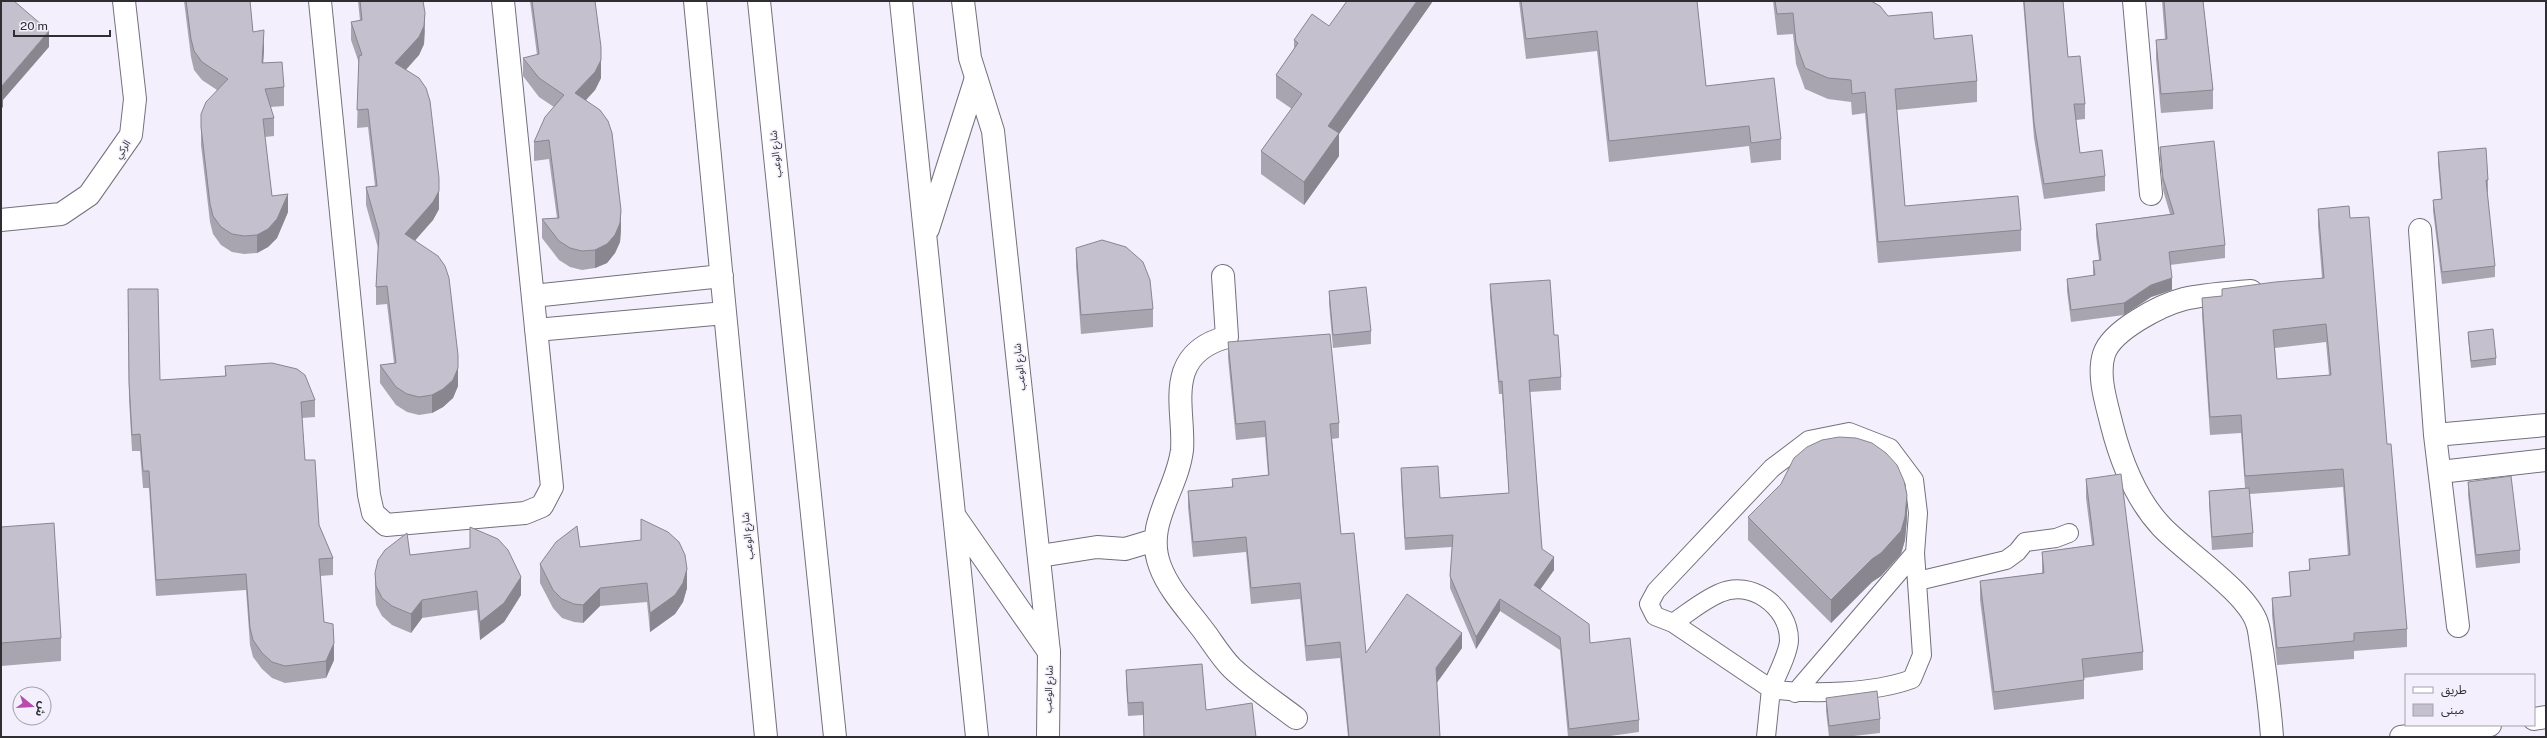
<svg xmlns="http://www.w3.org/2000/svg" width="2547" height="738" font-family="'Public Sans','Noto Sans Arabic',sans-serif">
<style>
.lines{fill:none;stroke-linecap:round;stroke-linejoin:round}
.lane-casing{stroke:#73707b;stroke-width:20}
.street-casing{stroke:#73707b;stroke-width:24}
.primary-casing{stroke:#73707b;stroke-width:24}
.lane{stroke:#fff;stroke-width:18}
.street{stroke:#fff;stroke-width:22}
.primary{stroke:#fff;stroke-width:22}
.wall{fill:#a9a5b0;fill-rule:evenodd}
.shaded-wall{fill:#898690}
.building{fill:#c4c0cd;stroke:#898690;fill-rule:evenodd}
.labels{text-anchor:middle;dominant-baseline:central;stroke-width:3;stroke-linejoin:round;paint-order:stroke}
.street-label{font-size:10px;fill:#2f2e33;stroke:#f3effc}
</style>
<rect width="100%" height="100%" fill="#f3effc"/>
<g class="lines">
<defs>
<path id="lane" d="M 1918,581 L 2006,560 L 2017,552 L 2025,542 L 2056,538 L 2069,533
M 1673,623 C 1688,613 1703,600 1720,593 C 1750,579 1789,606 1789,640 C 1789,652 1776,677 1771,689 C 1810,695 1875,693 1912,679 L 1922,655 L 1915,553 L 1918,513 L 1914,480 L 1890,448 L 1849,432 L 1809,440 L 1772,468 L 1656,591 L 1649,604 L 1655,616 L 1673,623 L 1771,689 L 1766,737
M 1795,693 L 1915,553"/>
<path id="street" d="M 320,1 L 369,495 L 373,513 L 386,525 L 525,513 L 542,506 L 552,487 L 503,1
M 695,1 L 766,737
M 963,1 L 970,58 L 993,131 L 1049,652 L 1048,737
M 2134,1 L 2151,194
M 1,220 L 61,214 L 89,195 L 131,135 L 135,99 L 124,1
M 2420,230 L 2435,435 L 2458,626
M 1223,276 L 1227,337 C 1208,342 1191,352 1184,372 C 1176,396 1184,425 1182,450 C 1177,491 1144,524 1160,566 C 1169,591 1191,613 1206,634 C 1214,645 1222,658 1232,668 C 1251,686 1275,702 1296,718
M 2251,291 C 2229,293 2205,294 2184,299 C 2161,305 2112,330 2104,354 C 2097,376 2107,405 2112,426 C 2121,461 2136,499 2161,526 C 2184,551 2247,592 2257,623 C 2260,631 2260,641 2262,650 C 2266,679 2270,708 2272,737
M 533,296 L 722,276
M 536,330 L 725,313
M 2435,435 L 2546,425
M 2440,472 L 2546,460
M 1040,556 L 1097,547 L 1125,549 L 1155,540
M 2534,719 L 2546,717
M 2401,737 L 2490,725"/>
<path id="primary" d="M 759,1 L 835,737
M 901,1 L 977,737
M 928,229 L 976,78
M 956,518 L 1049,652"/>
</defs>
<use href="#lane" class="lane-casing"/>
<use href="#street" class="street-casing"/>
<use href="#primary" class="primary-casing"/>
<use href="#lane" class="lane"/>
<use href="#street" class="street"/>
<use href="#primary" class="primary"/>
</g>
<path class="wall" d="M 184,1 L 250,1 L 253,32 L 264,49 L 263,63 L 284,87 L 284,106 L 270,107 L 274,118 L 274,136 L 265,137 L 272,196 L 288,212 L 277,238 L 268,247 L 257,253 L 244,254 L 232,252 L 221,245 L 213,234 L 210,222 L 201,145 L 201,127 L 217,90 L 202,80 L 194,70 L 191,57 Z
M 358,1 L 423,1 L 425,31 L 424,44 L 419,55 L 406,70 L 439,209 L 433,220 L 415,240 L 458,373 L 458,386 L 453,398 L 443,407 L 432,413 L 419,415 L 407,412 L 396,405 L 380,383 L 380,365 L 394,363 L 387,304 L 376,305 L 376,287 L 378,248 L 366,205 L 366,187 L 375,186 L 368,127 L 357,128 L 359,63 L 351,40 L 351,22 L 360,21 Z
M 530,1 L 595,1 L 601,65 L 601,78 L 595,90 L 586,100 L 621,229 L 620,242 L 615,253 L 607,263 L 595,268 L 582,270 L 570,267 L 559,260 L 542,238 L 542,219 L 557,218 L 549,159 L 534,161 L 534,142 L 554,107 L 539,97 L 523,76 L 523,58 L 537,55 Z
M 1433,1 L 1339,134 L 1339,156 L 1304,205 L 1261,174 L 1261,151 L 1292,109 L 1276,98 L 1276,75 L 1294,49 L 1294,40 L 1329,26 Z
M 1519,1 L 1697,1 L 1706,86 L 1781,139 L 1781,160 L 1751,163 L 1749,146 L 1609,162 L 1597,51 L 1526,59 Z
M 1773,1 L 1871,1 L 1888,16 L 1934,39 L 1977,81 L 1977,102 L 1897,110 L 1905,206 L 2021,230 L 2021,251 L 1878,263 L 1865,113 L 1852,115 L 1851,102 L 1828,99 L 1805,89 L 1796,64 L 1793,34 L 1777,35 Z
M 2023,1 L 2063,1 L 2068,57 L 2085,104 L 2085,119 L 2076,120 L 2080,153 L 2105,176 L 2105,191 L 2044,199 L 2034,138 Z
M 2162,1 L 2203,1 L 2213,90 L 2213,109 L 2161,113 L 2156,59 L 2156,40 L 2165,39 Z
M 2160,147 L 2225,245 L 2225,258 L 2170,265 L 2172,290 L 2151,297 L 2124,315 L 2071,322 L 2067,291 L 2067,279 L 2093,276 L 2093,261 L 2099,260 L 2096,236 L 2096,224 L 2170,214 L 2163,190 L 2160,159 Z
M 2438,152 L 2488,180 L 2488,192 L 2487,192 L 2495,266 L 2495,277 L 2442,284 L 2433,211 L 2433,200 L 2441,199 L 2438,164 Z
M 2318,209 L 2350,218 L 2387,444 L 2407,629 L 2407,647 L 2354,651 L 2354,659 L 2277,665 L 2272,615 L 2272,598 L 2290,596 L 2289,572 L 2309,570 L 2309,559 L 2348,556 L 2343,487 L 2250,494 L 2253,533 L 2253,547 L 2212,550 L 2209,504 L 2209,491 L 2245,488 L 2241,433 L 2210,435 L 2202,315 L 2202,298 L 2222,296 L 2222,289 L 2322,278 L 2318,226 ZM 2326,342 L 2329,375 L 2277,379 L 2275,348 Z
M 1076,248 L 1153,309 L 1153,327 L 1081,334 L 1076,266 Z
M 1490,284 L 1554,335 L 1561,377 L 1561,390 L 1530,392 L 1542,549 L 1554,570 L 1540,590 L 1590,643 L 1639,720 L 1639,732 L 1603,737 L 1568,737 L 1560,650 L 1500,611 L 1476,649 L 1450,588 L 1450,576 L 1452,547 L 1405,550 L 1401,481 L 1401,468 L 1440,498 L 1509,493 L 1502,394 L 1499,394 L 1490,297 Z
M 128,289 L 160,380 L 225,376 L 225,366 L 315,400 L 315,417 L 302,418 L 305,460 L 319,525 L 333,558 L 333,575 L 320,576 L 324,622 L 334,660 L 326,678 L 285,683 L 272,678 L 262,669 L 253,657 L 250,645 L 246,590 L 156,596 L 149,488 L 143,488 L 140,451 L 132,451 L 129,399 Z
M 1329,291 L 1371,331 L 1371,344 L 1333,348 L 1329,304 Z
M 2468,332 L 2496,358 L 2496,365 L 2471,368 L 2468,338 Z
M 1228,342 L 1339,423 L 1339,438 L 1332,439 L 1341,534 L 1366,653 L 1462,648 L 1437,682 L 1440,737 L 1348,737 L 1340,658 L 1306,661 L 1300,599 L 1251,604 L 1246,552 L 1193,557 L 1188,507 L 1188,491 L 1232,487 L 1232,479 L 1268,475 L 1265,437 L 1236,440 L 1228,358 Z
M 2086,479 L 2143,652 L 2143,670 L 2084,678 L 2084,699 L 1994,710 L 1980,600 L 1980,581 L 2042,573 L 2042,552 L 2092,545 L 2086,498 Z
M 2468,482 L 2520,550 L 2520,563 L 2476,568 L 2468,495 Z
M 1748,517 L 1907,518 L 1905,540 L 1901,554 L 1881,576 L 1872,582 L 1831,623 L 1748,540 Z
M 1,527 L 61,638 L 61,661 L 1,666 Z
M 580,547 L 687,588 L 683,602 L 675,614 L 650,632 L 647,602 L 600,606 L 583,623 L 574,622 L 562,618 L 553,608 L 540,583 L 540,564 Z
M 410,555 L 521,595 L 504,622 L 480,640 L 477,610 L 422,618 L 411,633 L 392,625 L 382,616 L 376,605 L 375,592 L 375,573 Z
M 1126,670 L 1206,710 L 1256,737 L 1144,737 L 1143,715 L 1128,716 L 1126,682 Z
M 1826,698 L 1880,719 L 1880,733 L 1845,737 L 1829,737 L 1826,711 Z"/>
<path class="shaded-wall" d="M 1417,1 L 1433,1 L 1339,134 L 1339,156 L 1304,205 L 1304,182 L 1328,126 Z
M 425,13 L 424,44 L 419,55 L 395,81 L 395,63 Z
M 264,30 L 264,49 L 262,82 L 262,63 Z
M 49,31 L 49,47 L 3,100 L 3,107 L 1,109 L 1,87 Z
M 601,47 L 601,78 L 595,90 L 575,112 L 575,93 Z
M 439,178 L 439,209 L 433,220 L 405,252 L 405,234 Z
M 288,194 L 288,212 L 277,238 L 268,247 L 257,253 L 257,235 Z
M 621,210 L 621,229 L 620,242 L 615,253 L 607,263 L 595,268 L 595,250 Z
M 2172,278 L 2172,290 L 2151,297 L 2124,315 L 2124,303 L 2151,285 Z
M 458,355 L 458,386 L 453,398 L 443,407 L 432,413 L 432,395 Z
M 1907,495 L 1907,518 L 1905,540 L 1901,554 L 1881,576 L 1872,582 L 1831,623 L 1831,600 Z
M 1554,557 L 1554,570 L 1534,598 L 1534,585 Z
M 687,569 L 687,588 L 683,602 L 675,614 L 650,632 L 650,613 Z
M 521,577 L 521,595 L 504,622 L 480,640 L 480,622 Z
M 600,588 L 600,606 L 583,623 L 583,605 Z
M 1500,599 L 1500,611 L 1476,649 L 1476,637 Z
M 422,600 L 422,618 L 411,633 L 411,614 Z
M 1462,633 L 1462,648 L 1436,684 L 1436,668 Z
M 334,643 L 334,660 L 326,678 L 326,661 Z"/>
<path class="building" d="M 1,1 L 14,1 L 49,31 L 1,87 Z
M 186,1 L 250,1 L 253,32 L 264,30 L 262,63 L 282,62 L 284,87 L 265,89 L 274,118 L 263,119 L 272,196 L 288,194 L 277,219 L 268,229 L 257,235 L 244,236 L 232,234 L 221,227 L 213,216 L 210,204 L 201,127 L 201,114 L 206,102 L 228,79 L 202,62 L 194,51 L 191,39 Z
M 360,1 L 423,1 L 425,13 L 424,26 L 419,37 L 395,63 L 419,78 L 426,88 L 430,101 L 439,178 L 439,191 L 433,202 L 405,234 L 438,256 L 445,266 L 449,278 L 458,355 L 458,368 L 453,380 L 443,389 L 432,395 L 419,397 L 407,394 L 396,387 L 380,365 L 396,363 L 387,286 L 376,287 L 379,233 L 366,187 L 377,186 L 368,109 L 357,110 L 359,56 L 362,55 L 351,22 L 362,20 Z
M 532,1 L 595,1 L 601,47 L 601,60 L 595,72 L 575,93 L 600,110 L 608,121 L 612,133 L 621,210 L 620,223 L 615,235 L 607,244 L 595,250 L 582,251 L 570,248 L 559,241 L 542,219 L 559,218 L 549,140 L 534,142 L 545,117 L 564,95 L 539,78 L 523,58 L 539,54 Z
M 1347,1 L 1417,1 L 1328,126 L 1339,133 L 1304,182 L 1261,151 L 1302,94 L 1276,75 L 1298,43 L 1294,40 L 1312,14 L 1329,26 Z
M 1521,1 L 1697,1 L 1706,86 L 1774,78 L 1781,139 L 1751,143 L 1749,126 L 1609,141 L 1597,31 L 1526,39 Z
M 1775,1 L 1871,1 L 1880,6 L 1888,16 L 1932,12 L 1934,39 L 1972,35 L 1977,81 L 1895,89 L 1905,206 L 2018,196 L 2021,230 L 1878,242 L 1865,92 L 1852,94 L 1851,80 L 1828,78 L 1805,68 L 1796,43 L 1793,13 L 1777,14 Z
M 2024,1 L 2063,1 L 2068,57 L 2080,56 L 2085,104 L 2074,104 L 2080,153 L 2102,150 L 2105,176 L 2044,184 L 2034,123 Z
M 2164,1 L 2203,1 L 2213,90 L 2161,94 L 2156,40 L 2167,39 Z
M 2214,141 L 2225,245 L 2169,252 L 2172,278 L 2151,285 L 2124,303 L 2071,310 L 2067,279 L 2095,275 L 2093,261 L 2101,260 L 2096,224 L 2174,214 L 2163,178 L 2160,147 Z
M 2486,148 L 2488,180 L 2486,180 L 2495,266 L 2442,272 L 2433,200 L 2442,199 L 2438,152 Z
M 2349,206 L 2350,218 L 2369,217 L 2387,444 L 2391,444 L 2407,629 L 2354,633 L 2354,641 L 2277,648 L 2272,598 L 2291,596 L 2289,572 L 2310,570 L 2309,559 L 2350,555 L 2343,469 L 2245,476 L 2241,415 L 2210,417 L 2202,298 L 2222,296 L 2222,289 L 2275,282 L 2324,278 L 2318,209 ZM 2326,324 L 2331,375 L 2277,379 L 2273,330 Z
M 1102,240 L 1126,247 L 1143,262 L 1150,280 L 1153,309 L 1081,315 L 1076,248 Z
M 1550,280 L 1554,335 L 1558,335 L 1561,377 L 1529,380 L 1542,549 L 1554,557 L 1534,585 L 1589,624 L 1590,643 L 1630,638 L 1639,720 L 1569,729 L 1560,637 L 1500,599 L 1476,637 L 1450,576 L 1453,535 L 1405,538 L 1401,468 L 1438,466 L 1440,498 L 1509,493 L 1502,381 L 1499,382 L 1490,284 Z
M 1366,287 L 1371,331 L 1333,335 L 1329,291 Z
M 128,289 L 158,289 L 160,380 L 226,376 L 225,366 L 272,363 L 297,369 L 305,375 L 315,400 L 301,402 L 305,460 L 315,460 L 319,525 L 333,558 L 319,559 L 324,622 L 333,624 L 334,643 L 326,661 L 285,666 L 272,662 L 262,653 L 253,640 L 250,628 L 246,574 L 156,580 L 149,471 L 143,471 L 140,434 L 132,435 L 129,382 Z
M 2493,329 L 2496,358 L 2471,361 L 2468,332 Z
M 1330,334 L 1339,423 L 1330,424 L 1341,534 L 1354,533 L 1366,653 L 1407,594 L 1462,633 L 1436,668 L 1440,737 L 1349,737 L 1340,642 L 1306,646 L 1300,583 L 1251,588 L 1246,537 L 1193,542 L 1188,491 L 1233,487 L 1232,479 L 1269,475 L 1265,421 L 1236,424 L 1228,342 Z
M 1839,437 L 1856,438 L 1872,443 L 1886,453 L 1897,465 L 1904,481 L 1907,495 L 1905,517 L 1901,531 L 1881,553 L 1872,559 L 1831,600 L 1748,517 L 1781,484 L 1794,458 L 1807,447 L 1822,440 Z
M 2121,474 L 2143,652 L 2082,659 L 2084,680 L 1994,692 L 1980,581 L 2044,573 L 2042,552 L 2094,545 L 2086,479 Z
M 2511,476 L 2520,550 L 2476,555 L 2468,482 Z
M 2249,488 L 2253,533 L 2212,537 L 2209,491 Z
M 641,519 L 668,532 L 679,542 L 685,555 L 687,569 L 683,583 L 675,595 L 650,613 L 647,583 L 600,588 L 583,605 L 574,604 L 562,599 L 553,590 L 540,564 L 556,542 L 577,526 L 580,547 L 641,540 Z
M 54,523 L 61,638 L 1,643 L 1,527 Z
M 470,527 L 498,539 L 508,550 L 521,577 L 504,603 L 480,622 L 477,591 L 422,600 L 411,614 L 392,606 L 382,598 L 376,586 L 375,573 L 378,560 L 385,550 L 407,533 L 410,555 L 470,548 Z
M 1202,664 L 1206,710 L 1252,703 L 1256,737 L 1144,737 L 1143,702 L 1128,703 L 1126,670 Z
M 1877,691 L 1880,719 L 1829,726 L 1826,698 Z"/>
<g class="labels">
<g class="street-label">
<text transform="translate(122 149) rotate(-58)">الركي</text>
<text transform="translate(775 154) rotate(-96)">شارع الوعب</text>
<text transform="translate(1019 367) rotate(-96)">شارع الوعب</text>
<text transform="translate(747 536) rotate(-96)">شارع الوعب</text>
<text transform="translate(1048 689) rotate(-88)">شارع الوعب</text>
</g>
</g>
<rect width="2547" height="738" fill="none" stroke="#2f2e33" stroke-width="4"/>
<rect x="2405" y="674" width="130" height="52" fill="#f3effc" stroke="#a5a2ac"/>
<rect x="2413" y="687" width="20" height="6" fill="#ffffff" stroke="#a5a2ac"/>
<text x="2441" y="694" font-size="12" fill="#2f2e33">طريق</text>
<rect x="2413" y="704" width="20" height="12" fill="#c4c0cd" stroke="#a5a2ac"/>
<text x="2441" y="714" font-size="12" fill="#2f2e33">مبنى</text>
<g transform="translate(32 706) rotate(108)"><circle r="19" fill="#f3effc" stroke="#a5a2ac"/>
<path d="M0-3L7 15L0 10L-7 15Z" fill="#b64cad"/>
<text y="-6" font-size="11" font-weight="bold" text-anchor="middle" fill="#2f2e33">ش</text>
</g>
<path d="M14 30v6h96v-6" fill="none" stroke="#2f2e33" stroke-width="2"/>
<text x="20" y="30" font-size="12" fill="#2f2e33" stroke="#f3effc" stroke-width="3" paint-order="stroke">20 m</text>
</svg>
